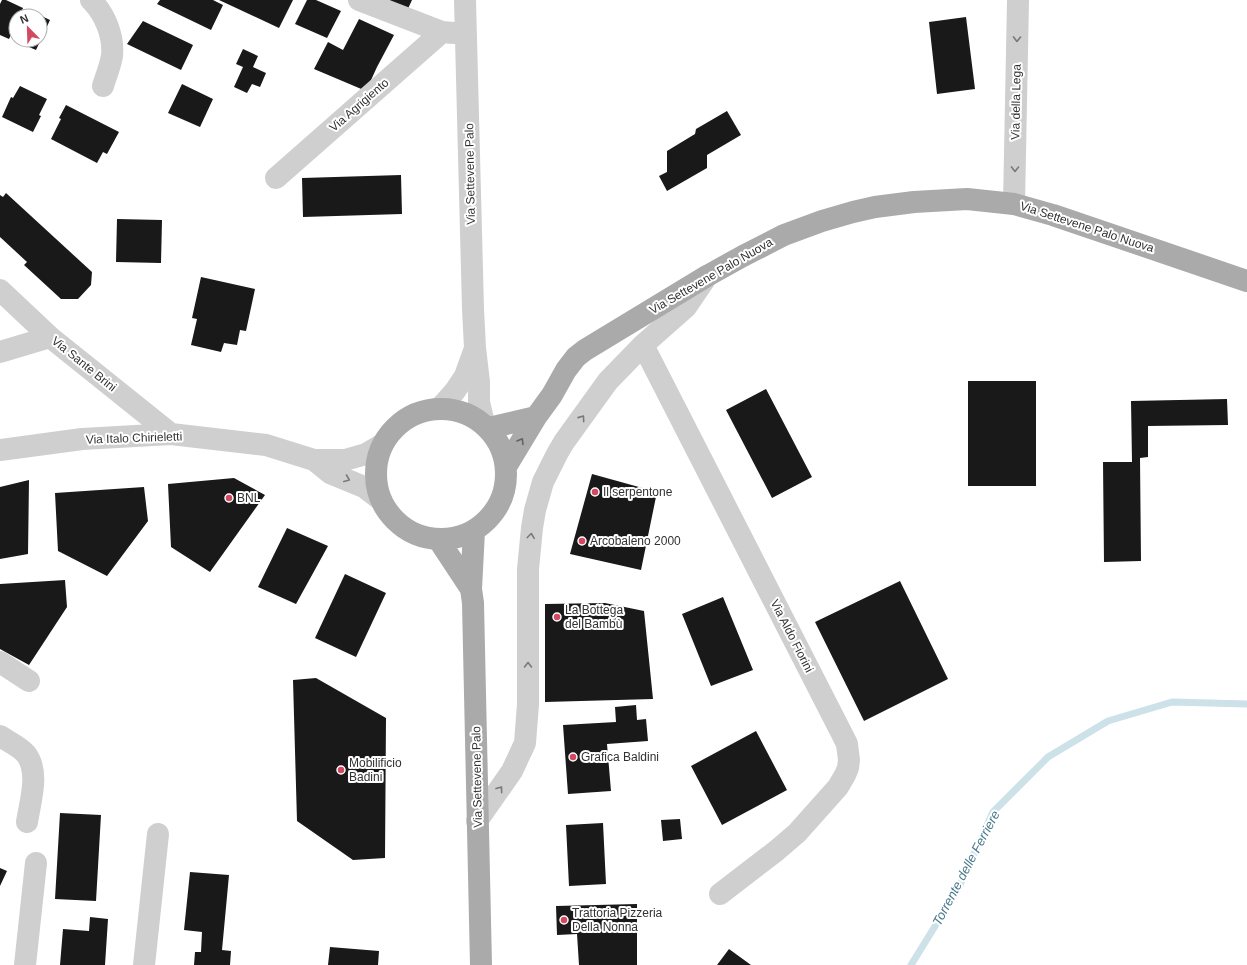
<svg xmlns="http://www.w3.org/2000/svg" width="1247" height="965" font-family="Arial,sans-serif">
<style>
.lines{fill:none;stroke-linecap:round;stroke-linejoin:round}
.stream{stroke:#cde1e8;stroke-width:7}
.building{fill:#191919}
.minor{stroke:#cfcfcf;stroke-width:22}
.major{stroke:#aaa;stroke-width:22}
.oneway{stroke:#797979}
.oneway2{stroke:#626262}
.poi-dot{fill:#d34962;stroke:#fff;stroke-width:1.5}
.labels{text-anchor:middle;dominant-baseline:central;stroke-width:4;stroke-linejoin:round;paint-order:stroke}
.street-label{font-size:12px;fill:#323232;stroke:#fff}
.poi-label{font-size:12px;fill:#323232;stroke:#fff;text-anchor:start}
.water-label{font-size:13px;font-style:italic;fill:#48798c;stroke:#fff}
</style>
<rect width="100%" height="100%" fill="#fff"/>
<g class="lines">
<path class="stream" d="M 911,965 L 958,889 L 993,812 L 1048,757 L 1108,721 L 1172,702 L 1247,704"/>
</g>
<path class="building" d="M 2,0 L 6,0 L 23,8 L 20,16 L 16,16 L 16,24 L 9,39 L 0,35 L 0,4 Z
M 160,0 L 213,0 L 223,5 L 211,30 L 157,4 Z
M 219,0 L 293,0 L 279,28 Z
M 307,0 L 316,0 L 341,11 L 327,38 L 295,24 Z
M 374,0 L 412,0 L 406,13 Z
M 29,10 L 50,20 L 36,50 L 13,40 L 40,40 L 40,16 L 27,16 Z
M 966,17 L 975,89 L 937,94 L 929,22 Z
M 359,19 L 394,35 L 377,67 L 366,91 L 314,69 L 328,42 L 343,50 Z
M 143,21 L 193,45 L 181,70 L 127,44 Z
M 243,49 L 258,56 L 253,67 L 266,73 L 260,87 L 252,84 L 247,93 L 234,87 L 243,67 L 236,64 Z
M 182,84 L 213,99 L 200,127 L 168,113 Z
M 20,86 L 47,99 L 39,115 L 41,116 L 33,132 L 2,117 L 11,97 L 13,98 Z
M 66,105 L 119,132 L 107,154 L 103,152 L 97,163 L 51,139 L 61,119 L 59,118 Z
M 727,111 L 741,135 L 707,155 L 707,168 L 667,191 L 659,176 L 667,172 L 667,151 L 695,134 L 696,129 Z
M 401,175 L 402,214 L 303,217 L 302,178 Z
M 6,193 L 92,272 L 91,285 L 78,299 L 61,299 L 24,265 L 27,262 L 0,237 L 0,195 L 3,197 Z
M 117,219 L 162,220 L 161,263 L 116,262 Z
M 201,277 L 255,289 L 246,331 L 240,330 L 237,345 L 224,343 L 221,352 L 191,345 L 197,319 L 192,318 Z
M 968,381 L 1036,381 L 1036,486 L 968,486 Z
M 766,389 L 812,477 L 772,498 L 726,410 Z
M 1227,399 L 1228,425 L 1148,426 L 1148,457 L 1140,458 L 1141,561 L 1104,562 L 1103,462 L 1132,462 L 1131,401 Z
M 592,474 L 657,492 L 641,570 L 570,554 Z
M 234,478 L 265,495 L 210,572 L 171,547 L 168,484 Z
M 29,480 L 28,554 L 0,559 L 0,487 Z
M 144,487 L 148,521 L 107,576 L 58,551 L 55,493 Z
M 287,528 L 328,546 L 296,604 L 258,587 Z
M 345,574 L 386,593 L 356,657 L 315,638 Z
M 65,580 L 67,607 L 29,665 L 0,649 L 0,584 Z
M 900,581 L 948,679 L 864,721 L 815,622 Z
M 723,597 L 753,670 L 711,686 L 682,614 Z
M 605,603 L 644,611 L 653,699 L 545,702 L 545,604 Z
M 316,678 L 386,718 L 385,858 L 353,860 L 297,821 L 293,680 Z
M 636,705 L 637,720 L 646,719 L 648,741 L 607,744 L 611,791 L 568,794 L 563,725 L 616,722 L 615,707 Z
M 756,731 L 787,790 L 722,825 L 691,766 Z
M 60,813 L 101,815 L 96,901 L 55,899 Z
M 680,819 L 682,839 L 663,841 L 661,820 Z
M 603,823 L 606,884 L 569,886 L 566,825 Z
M 0,868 L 7,871 L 0,886 Z
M 190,872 L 229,875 L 222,950 L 231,951 L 230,965 L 194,965 L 195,952 L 201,952 L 202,932 L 184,930 Z
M 637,904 L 637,965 L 579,965 L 577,934 L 557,935 L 556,906 Z
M 90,917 L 108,919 L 105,965 L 60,965 L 63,929 L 89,931 Z
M 330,947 L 379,951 L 378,965 L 328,965 Z
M 729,949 L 751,965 L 717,965 Z"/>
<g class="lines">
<path class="minor" d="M 91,0 C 105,14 114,36 112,56 C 110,67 106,76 103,86
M 359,0 L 442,32 L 454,33
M 465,0 L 473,309 L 475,348 L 479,382 L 479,402 L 484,423
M 276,178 L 442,32
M 1014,204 L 1018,0
M 0,290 L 50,337 L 171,434
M 643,345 L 841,732 L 847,744 L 849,760 L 848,768 L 845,775 L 838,787 L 797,833 L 776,851 L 720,894
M 0,352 L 50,337
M 440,408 L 455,391 L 465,376 L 474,351
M 0,450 L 82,439 L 171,434 L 266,445 L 314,460 L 345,460 L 366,454 L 383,444
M 314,460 L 330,473 L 364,487 L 381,500
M 0,662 L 29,681
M 0,736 C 9,742 19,746 26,754 C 40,772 30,802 27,822
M 477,821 L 512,771 L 525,743 L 528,704 L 528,569 L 532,528 L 535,510 L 543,482 L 557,454 L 564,442 L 608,381 L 643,345 L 686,307 L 707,276
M 25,965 L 36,863
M 144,965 L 158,834"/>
<path class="major" d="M376 474a65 65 0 1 1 130 0a65 65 0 1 1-130 0Z
M 489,428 L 536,417
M 507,465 L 536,417 L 552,395 L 566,370 L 576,357 L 585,350 L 707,276 L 743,256 L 784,235 L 822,221 L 853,212 L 875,207 L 914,202 L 967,199 L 1014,204 L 1053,215 L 1247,281
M 474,531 L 471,589 L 473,603 L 481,965
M 438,539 L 471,589"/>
</g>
<defs><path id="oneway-chevron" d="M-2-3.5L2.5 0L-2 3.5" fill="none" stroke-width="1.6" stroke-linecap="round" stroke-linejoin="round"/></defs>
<g class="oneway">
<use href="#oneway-chevron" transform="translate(1017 39) rotate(91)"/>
<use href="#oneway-chevron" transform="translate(1015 169) rotate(91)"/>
<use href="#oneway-chevron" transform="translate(582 418) rotate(-55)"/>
<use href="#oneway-chevron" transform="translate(347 479) rotate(22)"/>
<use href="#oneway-chevron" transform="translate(531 536) rotate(-83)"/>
<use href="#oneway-chevron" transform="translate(528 665) rotate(-90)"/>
<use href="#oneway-chevron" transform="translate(500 789) rotate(-54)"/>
</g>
<use class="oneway2" href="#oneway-chevron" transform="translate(521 441) rotate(-59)"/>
<g class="poi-dot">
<circle cx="595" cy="492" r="4"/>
<circle cx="229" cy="498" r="4"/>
<circle cx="582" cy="541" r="4"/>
<circle cx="557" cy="617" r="4"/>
<circle cx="573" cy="757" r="4"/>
<circle cx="341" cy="770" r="4"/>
<circle cx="564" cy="920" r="4"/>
</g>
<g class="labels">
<g class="street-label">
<text transform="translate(1016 102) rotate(-89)">Via della Lega</text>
<text transform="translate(359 105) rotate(-41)">Via Agrigiento</text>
<text transform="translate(470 174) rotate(-91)">Via Settevene Palo</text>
<text transform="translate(1087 227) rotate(18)">Via Settevene Palo Nuova</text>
<text transform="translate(711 276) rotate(-30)">Via Settevene Palo Nuova</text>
<text transform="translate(84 364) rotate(39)">Via Sante Brini</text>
<text transform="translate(134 438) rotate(-2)">Via Italo Chirieletti</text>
<text transform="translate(792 636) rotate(63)">Via Aldo Fiorini</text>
<text transform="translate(477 777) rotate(-91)">Via Settevene Palo</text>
</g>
<g class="poi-label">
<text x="603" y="492">Il serpentone</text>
<text x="237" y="498">BNL</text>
<text x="590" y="541">Arcobaleno 2000</text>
<text x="565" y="610">La Bottega<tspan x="565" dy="14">del Bambù</tspan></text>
<text x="581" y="757">Grafica Baldini</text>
<text x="349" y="763">Mobilificio<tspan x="349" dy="14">Badini</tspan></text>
<text x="572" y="913">Trattoria Pizzeria<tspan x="572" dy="14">Della Nonna</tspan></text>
</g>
<g class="water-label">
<text transform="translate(966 868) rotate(-62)">Torrente delle Ferriere</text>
</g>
</g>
<g transform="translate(28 28) rotate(337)"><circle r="19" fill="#ffffff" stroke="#adadad"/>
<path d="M0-3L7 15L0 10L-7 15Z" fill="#d34962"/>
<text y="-6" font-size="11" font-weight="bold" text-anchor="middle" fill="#323232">N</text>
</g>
</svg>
